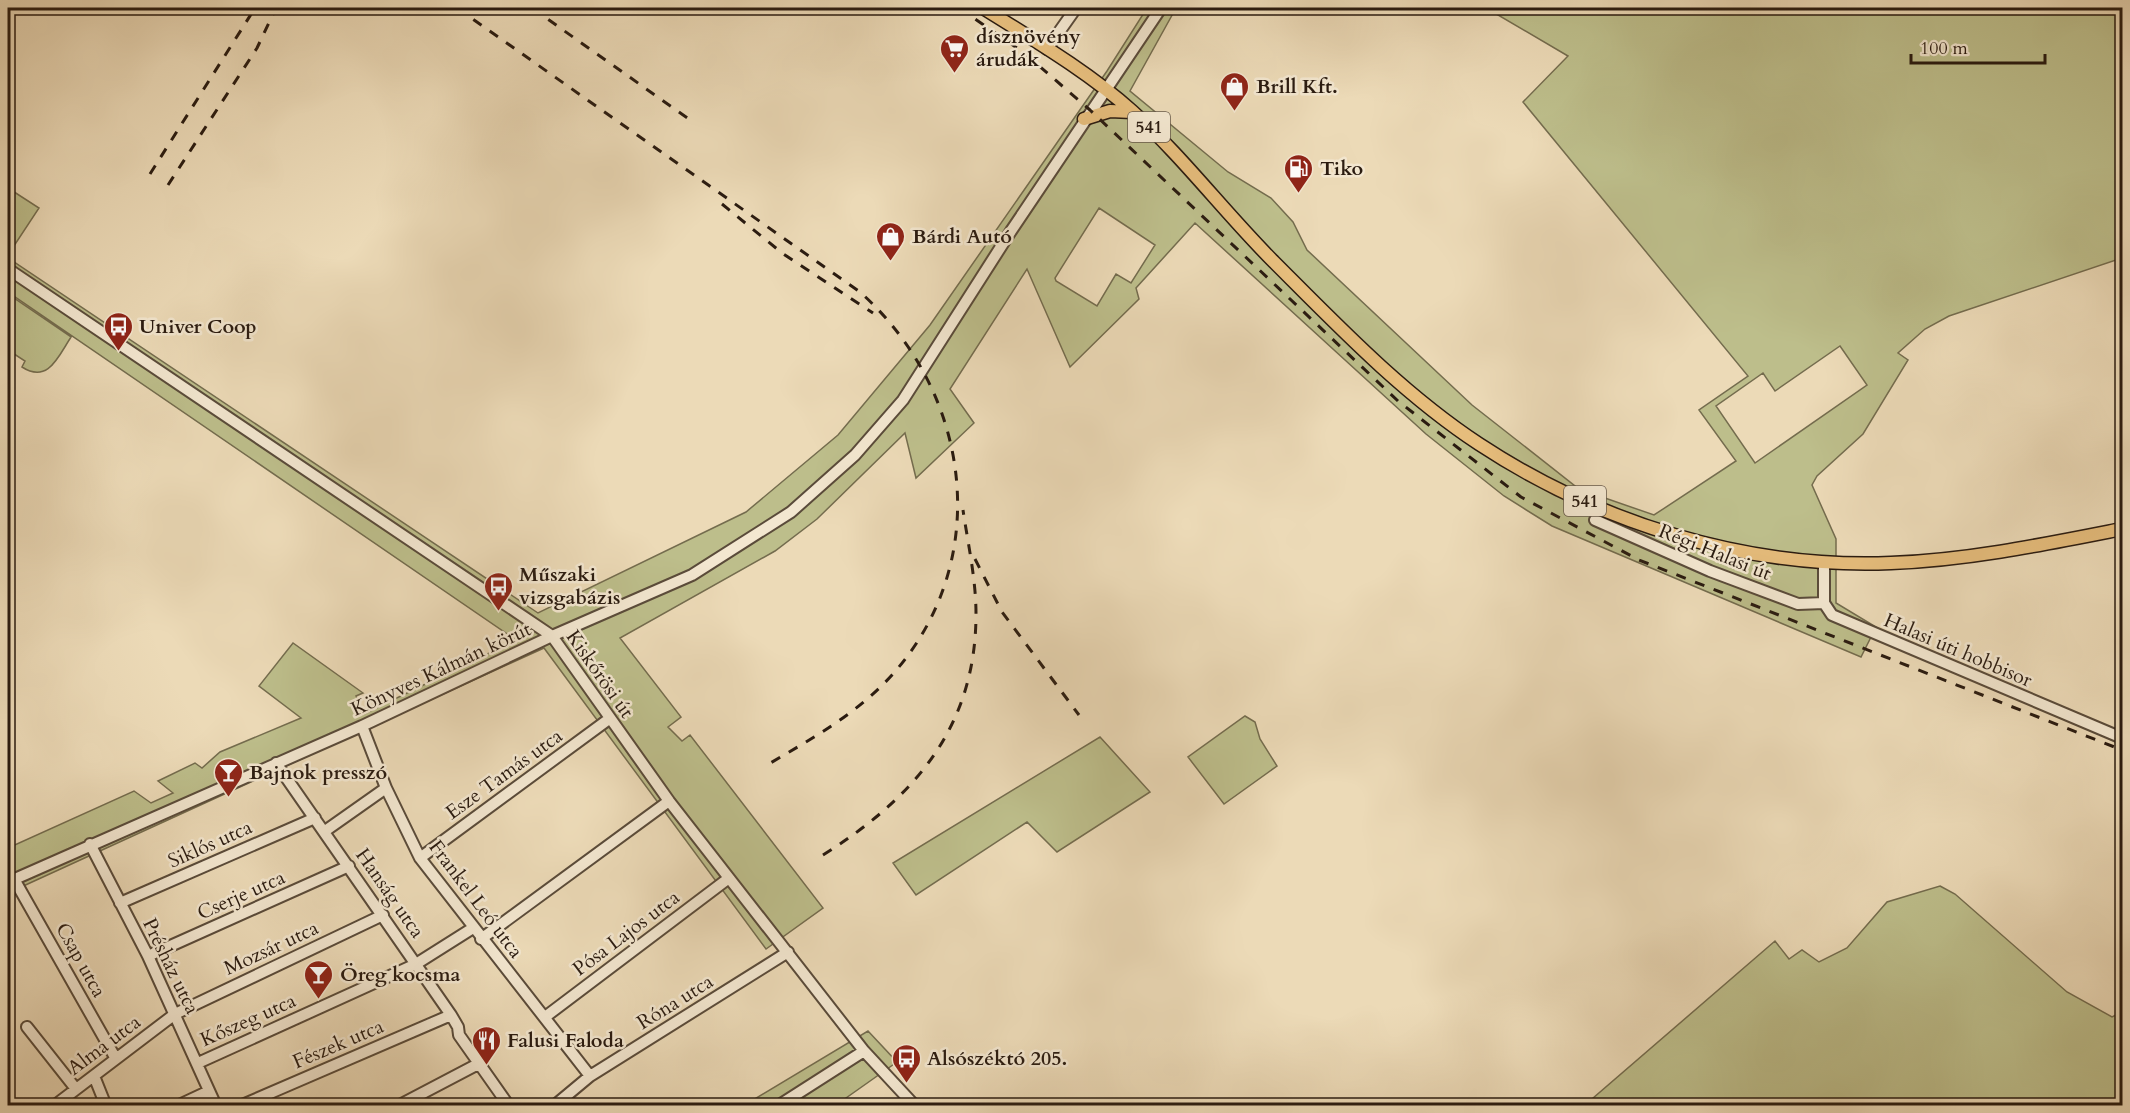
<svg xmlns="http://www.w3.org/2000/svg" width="2130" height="1113" font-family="Cardo,serif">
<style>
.green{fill:#bdbe8b;stroke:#746c4e;stroke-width:1.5;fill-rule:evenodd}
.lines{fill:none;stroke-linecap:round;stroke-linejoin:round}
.minor-casing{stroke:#5a4b3a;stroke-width:14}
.major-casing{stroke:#2a1b10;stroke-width:15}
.minor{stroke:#f3e7d0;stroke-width:10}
.major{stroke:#e6bd7c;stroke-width:12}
.rail{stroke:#2a1b10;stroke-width:3;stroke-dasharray:10 10;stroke-linecap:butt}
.labels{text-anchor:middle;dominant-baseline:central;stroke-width:5;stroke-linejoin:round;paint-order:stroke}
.shield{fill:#f3e7d0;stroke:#66584a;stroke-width:1.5}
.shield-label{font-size:18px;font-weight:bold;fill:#2a1b10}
.poi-label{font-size:20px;font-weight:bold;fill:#2a1b10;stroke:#f3e7d0;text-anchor:start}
.street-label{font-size:20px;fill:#2a1b10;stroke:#f3e7d0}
</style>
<rect width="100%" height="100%" fill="#ecdab7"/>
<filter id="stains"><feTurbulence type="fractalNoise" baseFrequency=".00333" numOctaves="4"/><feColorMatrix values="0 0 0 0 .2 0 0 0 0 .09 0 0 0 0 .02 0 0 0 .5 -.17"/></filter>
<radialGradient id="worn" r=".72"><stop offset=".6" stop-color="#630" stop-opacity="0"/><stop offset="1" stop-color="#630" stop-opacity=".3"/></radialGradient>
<path class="green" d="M 1147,8 L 1176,8 L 1130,91 L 1228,172 L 1271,198 L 1293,222 L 1307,250 L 1472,405 L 1579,489 L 1654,515 L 1736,461 L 1699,410 L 1748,376 L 1523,102 L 1568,56 L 1486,8 L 2122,8 L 2122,258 L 1949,316 L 1925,329 L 1898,353 L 1908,360 L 1863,434 L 1817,476 L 1812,485 L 1836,539 L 1836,603 L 1876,627 L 1861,657 L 1552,526 L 1504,496 L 1426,434 L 1195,223 L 1136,288 L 1139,299 L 1070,367 L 1027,269 L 950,389 L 974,423 L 916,478 L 905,433 L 817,519 L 775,551 L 620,638 L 681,717 L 668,727 L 682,741 L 690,735 L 823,908 L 766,949 L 544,648 L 8,893 L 8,848 L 134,791 L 151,803 L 173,793 L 158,781 L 195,763 L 202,768 L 220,752 L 301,718 L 259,686 L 293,643 L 363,693 L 356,696 L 364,714 L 516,640 L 8,292 L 8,281 L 16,268 L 8,262 L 8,258 L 538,613 L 746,512 L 838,435 L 930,325 L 1107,71 ZM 1099,208 L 1155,245 L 1131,283 L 1116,274 L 1097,306 L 1056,281 L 1055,278 ZM 1840,346 L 1867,385 L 1755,463 L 1716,406 L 1763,373 L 1775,391 Z
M 8,188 L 39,208 L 8,255 Z
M 8,294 L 71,337 C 58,357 48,384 22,367 L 25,361 L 8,350 Z
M 1245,716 L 1255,722 L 1260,739 L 1277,766 L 1224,804 L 1188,757 Z
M 1100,737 L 1150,792 L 1057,852 L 1027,822 L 916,895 L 893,863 Z
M 1940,886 L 1955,894 L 2067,992 L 2112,1017 L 2122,1012 L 2122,1105 L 1585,1105 L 1775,941 L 1789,959 L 1802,950 L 1819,962 L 1847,948 L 1887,902 Z
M 868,1031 L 897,1062 L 836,1105 L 743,1106 Z"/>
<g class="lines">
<defs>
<path id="minor" d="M 1047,49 L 1076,8
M 8,269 L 552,636 L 669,801 L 864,1051 L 915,1106
M 1595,520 L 1710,571 L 1798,604 L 1824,603
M 1824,562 L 1824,603 L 1832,615 L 2122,738
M 362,726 L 386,788 L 420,858 L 590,1076
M 276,763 L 451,1015 L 458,1027 L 459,1035 L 509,1106
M 325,831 L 386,788
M 90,844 L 148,956 L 216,1106
M 420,858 L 609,719
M 14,879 L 116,1059
M 8,882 L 362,726 L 552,636 L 692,575 L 791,512 L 855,455 L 903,400 L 1011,231 L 1161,8
M 120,903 L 315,818
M 481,939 L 669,801
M 148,956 L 349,866
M 545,1017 L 729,878
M 27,1027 L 76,1089
M 198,1063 L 416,964 L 473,928
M 94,1076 L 106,1106
M 54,1106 L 175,1014 L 383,915
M 177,1106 L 209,1091
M 240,1106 L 451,1015
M 398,1106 L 480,1063
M 554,1106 L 590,1076 L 788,952
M 778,1106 L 864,1051"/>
<path id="major" d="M 983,8 C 1034,40 1087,71 1132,111 C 1183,157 1225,213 1274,262 C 1338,326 1403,394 1479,444 C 1599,523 1746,569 1891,563 C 1969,560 2046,544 2122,529
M 1084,119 L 1110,111 L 1132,112"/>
</defs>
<use href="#minor" class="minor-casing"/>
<use href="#major" class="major-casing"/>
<use href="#minor" class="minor"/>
<use href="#major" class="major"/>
<path class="rail" d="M 457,8 L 860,292 C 971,391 995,560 892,675 C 857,714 811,739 767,765
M 532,8 L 693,122
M 959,8 L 1023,52 L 1090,110 L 1398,401 L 1521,497 L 1639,560 L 2122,750
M 150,174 L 255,8
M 168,185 L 257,48 L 276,8
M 722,204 L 782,253 L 873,313
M 975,559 L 1002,612 L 1079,715
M 823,855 C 914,798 976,727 976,614 C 976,579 968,544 963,510"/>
</g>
<defs>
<symbol id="supermarket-pin" viewBox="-11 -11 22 30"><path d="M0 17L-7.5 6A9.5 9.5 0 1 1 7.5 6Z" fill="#8f2418" stroke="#f3e7d0"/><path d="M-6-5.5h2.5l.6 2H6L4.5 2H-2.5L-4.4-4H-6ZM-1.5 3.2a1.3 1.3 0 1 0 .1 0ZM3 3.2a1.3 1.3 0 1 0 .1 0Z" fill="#fff"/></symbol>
<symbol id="shop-pin" viewBox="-11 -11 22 30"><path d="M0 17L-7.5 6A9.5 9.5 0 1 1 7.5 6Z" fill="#8f2418" stroke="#f3e7d0"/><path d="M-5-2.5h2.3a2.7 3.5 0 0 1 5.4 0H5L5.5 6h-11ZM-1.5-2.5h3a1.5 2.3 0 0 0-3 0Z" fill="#fff"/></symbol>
<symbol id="fuel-pin" viewBox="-11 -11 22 30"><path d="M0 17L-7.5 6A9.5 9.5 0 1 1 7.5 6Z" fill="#8f2418" stroke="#f3e7d0"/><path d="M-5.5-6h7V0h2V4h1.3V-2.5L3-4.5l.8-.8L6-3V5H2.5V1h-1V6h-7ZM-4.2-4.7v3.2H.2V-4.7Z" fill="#fff"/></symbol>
<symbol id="bus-pin" viewBox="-11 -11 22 30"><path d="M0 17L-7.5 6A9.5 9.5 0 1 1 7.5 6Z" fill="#8f2418" stroke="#f3e7d0"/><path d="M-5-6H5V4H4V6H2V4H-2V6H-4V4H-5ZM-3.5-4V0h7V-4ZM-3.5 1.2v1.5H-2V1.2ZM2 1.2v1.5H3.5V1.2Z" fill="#fff"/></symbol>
<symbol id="bar-pin" viewBox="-11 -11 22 30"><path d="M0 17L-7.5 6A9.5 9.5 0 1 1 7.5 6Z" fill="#8f2418" stroke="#f3e7d0"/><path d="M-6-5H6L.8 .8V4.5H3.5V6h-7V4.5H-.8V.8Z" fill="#fff"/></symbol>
<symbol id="restaurant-pin" viewBox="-11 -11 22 30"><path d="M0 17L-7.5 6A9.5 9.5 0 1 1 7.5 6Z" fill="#8f2418" stroke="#f3e7d0"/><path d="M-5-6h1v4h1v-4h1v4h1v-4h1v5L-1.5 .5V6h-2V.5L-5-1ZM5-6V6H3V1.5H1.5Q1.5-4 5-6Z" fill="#fff"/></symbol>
</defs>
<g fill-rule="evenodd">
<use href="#supermarket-pin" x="938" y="32" width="33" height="45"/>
<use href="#shop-pin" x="1218" y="70" width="33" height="45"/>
<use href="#fuel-pin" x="1282" y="152" width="33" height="45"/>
<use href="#shop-pin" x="874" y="220" width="33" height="45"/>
<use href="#bus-pin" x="102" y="310" width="33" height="45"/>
<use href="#bus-pin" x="482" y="570" width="33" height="45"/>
<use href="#bar-pin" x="212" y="756" width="33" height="45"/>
<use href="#bar-pin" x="302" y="958" width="33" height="45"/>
<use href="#restaurant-pin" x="470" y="1024" width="33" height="45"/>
<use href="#bus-pin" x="890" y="1042" width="33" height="45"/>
</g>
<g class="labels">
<g class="shield">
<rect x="1128" y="112" width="42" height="30" rx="4.5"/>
<rect x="1564" y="486" width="42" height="30" rx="4.5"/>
</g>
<g class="shield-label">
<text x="1149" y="127">541</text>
<text x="1585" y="501">541</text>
</g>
<g class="poi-label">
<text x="976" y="36">dísznövény<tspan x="976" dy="23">árudák</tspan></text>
<text x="1256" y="86">Brill Kft.</text>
<text x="1320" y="168">Tiko</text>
<text x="912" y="236">Bárdi Autó</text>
<text x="139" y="326">Univer Coop</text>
<text x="519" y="574">Műszaki<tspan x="519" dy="23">vizsgabázis</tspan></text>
<text x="249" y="772">Bajnok presszó</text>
<text x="340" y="974">Öreg kocsma</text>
<text x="507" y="1040">Falusi Faloda</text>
<text x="927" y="1058">Alsószéktó 205.</text>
</g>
<g class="street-label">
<text transform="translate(1715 552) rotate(22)">Régi Halasi út</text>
<text transform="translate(1958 650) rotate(23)">Halasi úti hobbisor</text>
<text transform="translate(441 669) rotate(-25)">Könyves Kálmán körút</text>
<text transform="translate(600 674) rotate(55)">Kiskőrösi út</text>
<text transform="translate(504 774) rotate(-36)">Esze Tamás utca</text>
<text transform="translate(210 844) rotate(-24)">Siklós utca</text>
<text transform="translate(390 893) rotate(55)">Hanság utca</text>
<text transform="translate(241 895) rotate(-24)">Cserje utca</text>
<text transform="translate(476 899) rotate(53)">Frankel Leó utca</text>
<text transform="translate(626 933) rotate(-37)">Pósa Lajos utca</text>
<text transform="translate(271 948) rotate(-25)">Mozsár utca</text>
<text transform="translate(81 960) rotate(61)">Csap utca</text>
<text transform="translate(171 966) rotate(64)">Présház utca</text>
<text transform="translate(675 1002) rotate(-32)">Róna utca</text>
<text transform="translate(248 1020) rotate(-24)">Kőszeg utca</text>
<text transform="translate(338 1044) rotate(-23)">Fészek utca</text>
<text transform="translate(104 1045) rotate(-37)">Alma utca</text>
</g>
</g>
<rect width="2130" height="1113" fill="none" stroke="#ecdab7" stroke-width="30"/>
<rect x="9" y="9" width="2112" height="1095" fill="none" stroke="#2a1b10" stroke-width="3"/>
<rect x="15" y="15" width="2100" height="1083" fill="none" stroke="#2a1b10" stroke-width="1.5"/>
<path d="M1911 54v9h134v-9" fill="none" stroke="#2a1b10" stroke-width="3"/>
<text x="1920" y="54" font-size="18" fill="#2a1b10" stroke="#f3e7d0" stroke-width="4.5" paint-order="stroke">100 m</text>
<rect width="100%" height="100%" filter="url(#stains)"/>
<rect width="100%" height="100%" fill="url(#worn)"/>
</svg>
